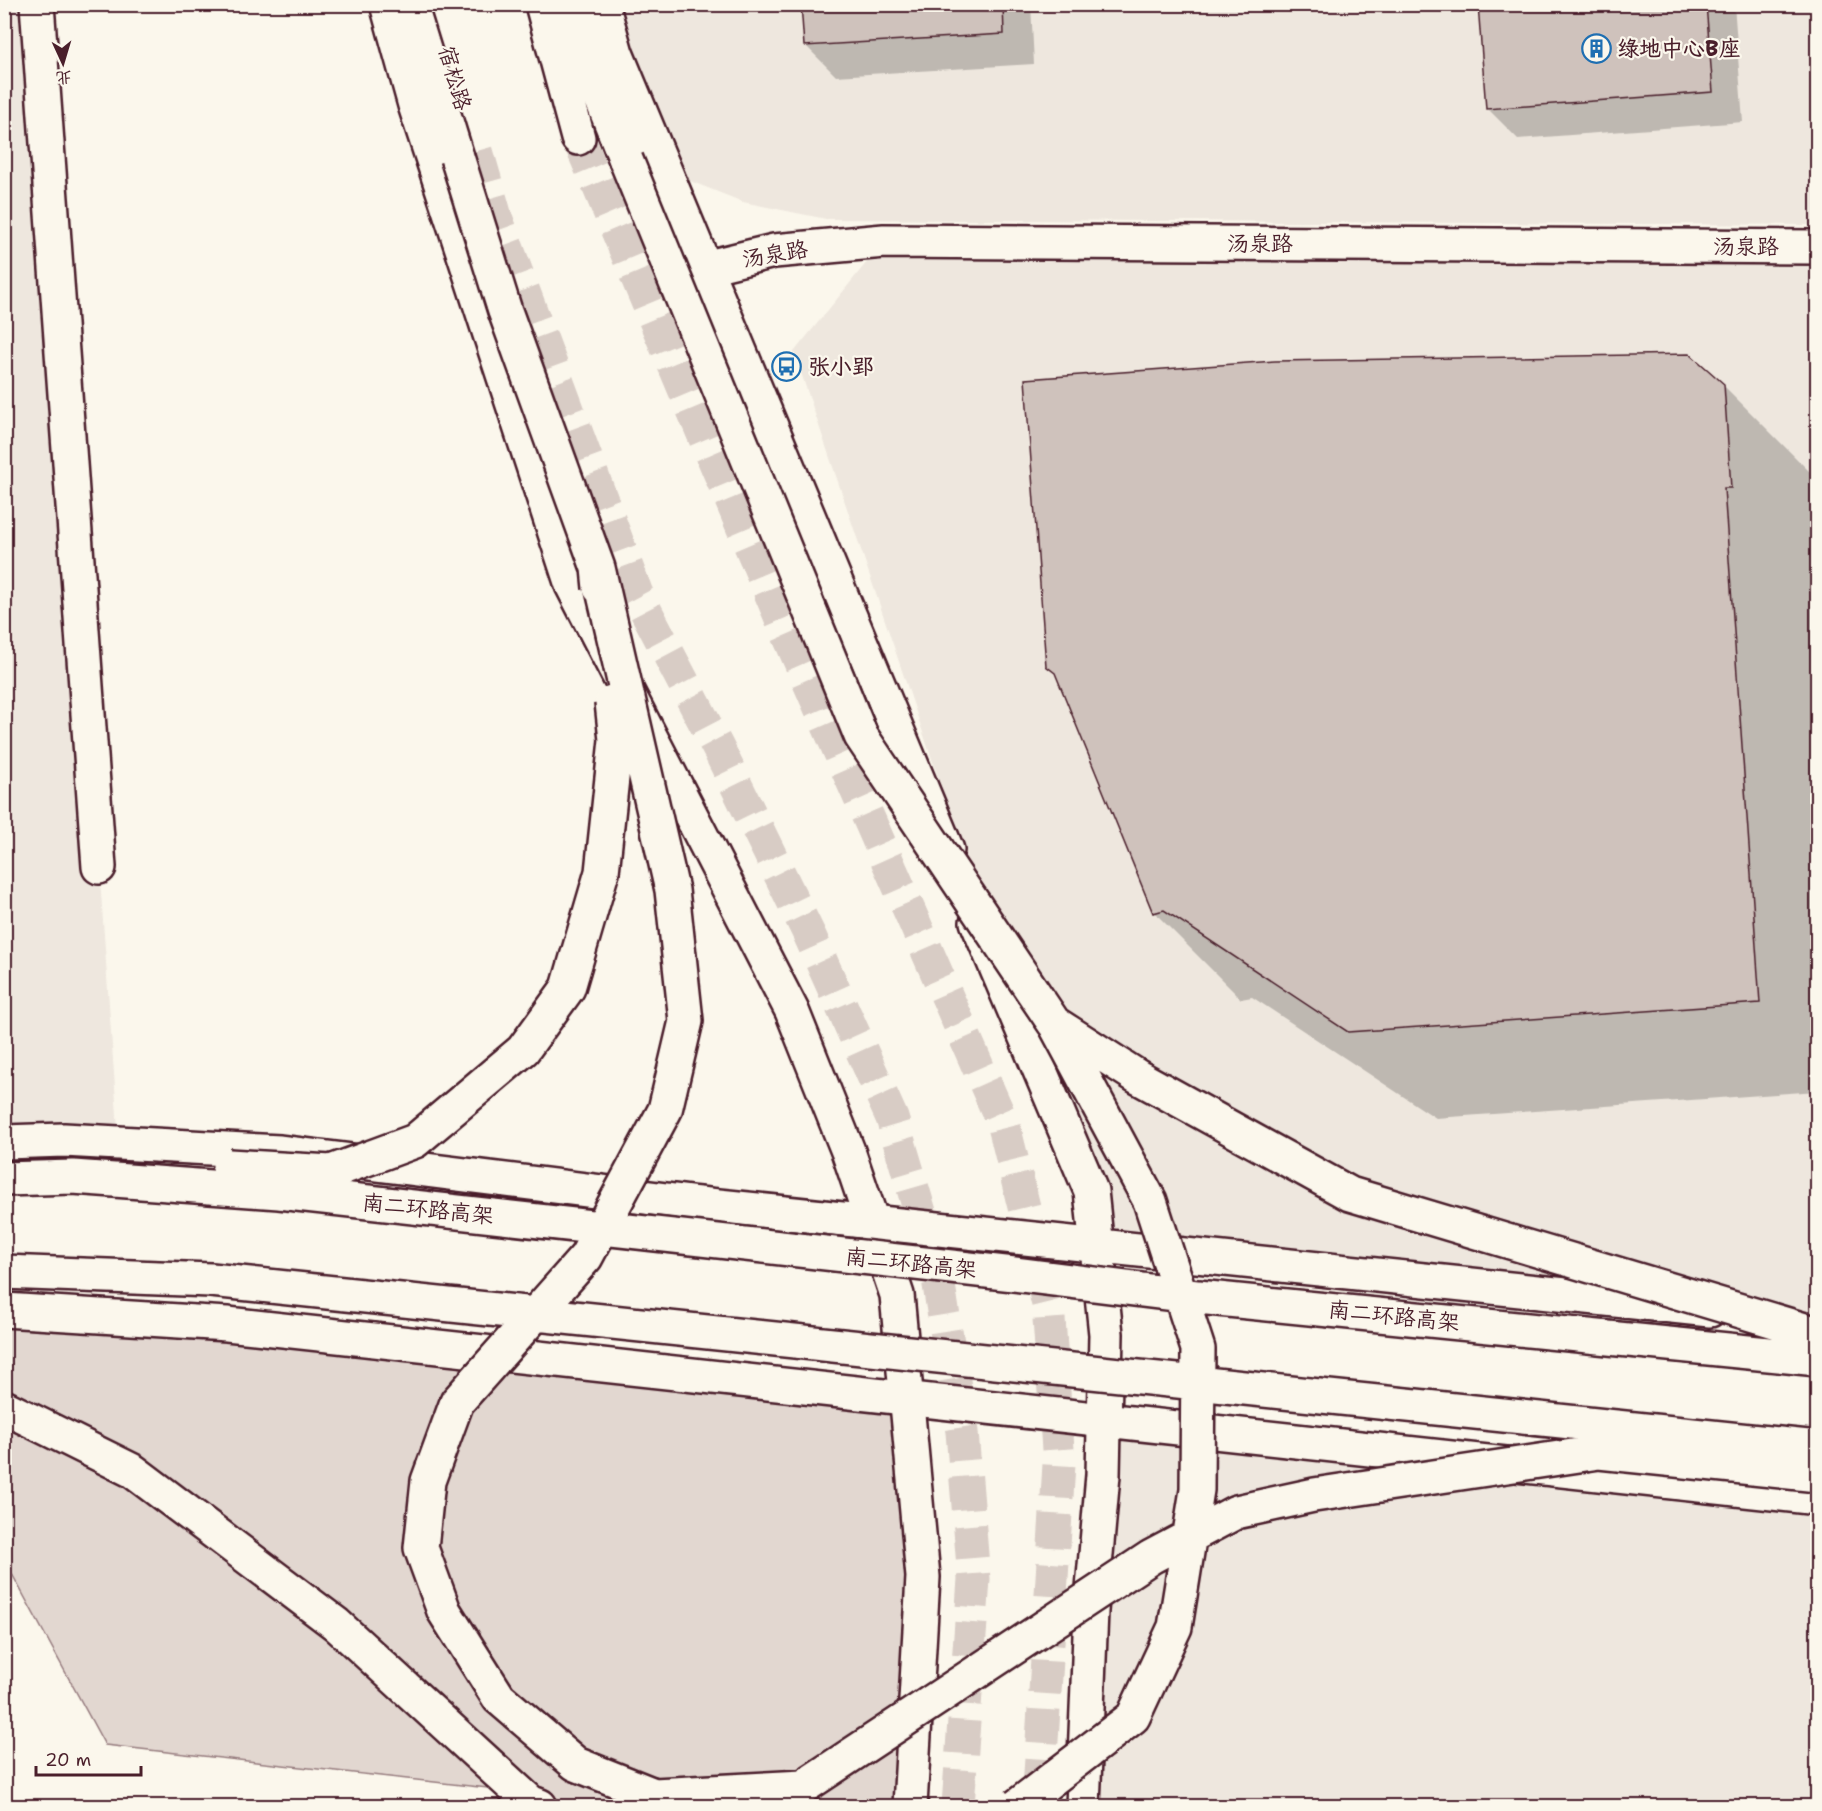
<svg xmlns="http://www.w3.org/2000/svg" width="1822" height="1811" font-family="'Shantell Sans','LXGW WenKai TC',sans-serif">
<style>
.built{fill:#eee7de}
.green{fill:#e2d7d0;stroke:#967b7e;stroke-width:1.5}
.shadow{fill:#0003}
.building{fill:#cfc2bc;stroke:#4a1f2b;stroke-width:1.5}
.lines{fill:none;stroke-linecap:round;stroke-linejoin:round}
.highway-tunnel{stroke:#d8ccc5;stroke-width:33;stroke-dasharray:33 16;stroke-linecap:butt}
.minor-casing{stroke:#4a1f2b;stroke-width:38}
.major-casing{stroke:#4a1f2b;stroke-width:38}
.highway-casing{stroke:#4a1f2b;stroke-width:38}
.minor{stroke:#fbf7ec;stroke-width:33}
.major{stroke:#fbf7ec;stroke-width:33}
.highway{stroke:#fbf7ec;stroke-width:33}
.highway-bridge-casing{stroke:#4a1f2b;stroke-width:38;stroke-linecap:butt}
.highway-bridge{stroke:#fbf7ec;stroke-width:33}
.labels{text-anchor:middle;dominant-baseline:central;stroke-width:4.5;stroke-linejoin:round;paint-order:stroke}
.poi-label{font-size:22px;font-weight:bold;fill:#4a1f2b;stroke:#fbf7ec;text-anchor:start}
.street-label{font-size:22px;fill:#4a1f2b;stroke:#fbf7ec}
</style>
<rect width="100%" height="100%" fill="#fbf7ec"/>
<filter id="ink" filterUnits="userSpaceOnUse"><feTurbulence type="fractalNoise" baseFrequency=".0167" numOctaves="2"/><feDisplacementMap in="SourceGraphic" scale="12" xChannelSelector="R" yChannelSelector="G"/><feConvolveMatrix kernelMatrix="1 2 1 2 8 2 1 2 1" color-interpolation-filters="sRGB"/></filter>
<g filter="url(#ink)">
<path class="built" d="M 4,5 L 37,5 L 119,1143 L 5,1142 Z
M 602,5 L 1817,5 L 1817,225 L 826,219 L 743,202 L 665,171 Z
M 884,241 L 1817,247 L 1817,1322 L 1097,1246 L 794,352 Z
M 1104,1419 L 1817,1498 L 1817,1806 L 1083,1806 Z"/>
<path class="green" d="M 4,1310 L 906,1398 L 910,1806 L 531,1806 L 532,1793 L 105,1745 L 5,1561 Z"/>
<path class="shadow" d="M 803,4 L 1031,4 L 1034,64 L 836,76 L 805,45 Z
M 1480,4 L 1734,4 L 1743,122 L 1518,139 L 1488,109 Z
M 1723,385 L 1810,472 L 1817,574 L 1810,575 L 1818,681 L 1818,1091 L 1436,1118 L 1252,997 L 1241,999 L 1154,912 Z"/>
<path class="building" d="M 801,4 L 1003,4 L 1004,34 L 804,46 Z
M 1478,4 L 1706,4 L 1713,92 L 1486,109 Z
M 1690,354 L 1724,384 L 1731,488 L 1724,488 L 1760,1003 L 1348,1032 L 1164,910 L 1153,913 L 1055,673 L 1046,666 L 1025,379 L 1275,361 Z"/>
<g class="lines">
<path class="highway-tunnel" d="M 578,138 L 785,628 L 1004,1126 L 1048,1304 L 1059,1464 L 1038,1806
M 477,151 L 496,217 L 637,594 L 719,750 L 809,934 L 892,1118 L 936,1266 L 962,1432 L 974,1579 L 958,1806"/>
<defs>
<path id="minor" d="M 37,4 L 99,867
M 704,268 L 774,251 L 884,241 L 1818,247"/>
<path id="major" d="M 4,1142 L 64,1140 L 280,1152 L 691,1203 L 1710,1310
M 4,1310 L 227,1324 L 1818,1498"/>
<path id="highway" d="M 387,4 L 415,105 L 572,585 L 792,1011 L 848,1151 L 897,1295 L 923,1577 L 910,1806
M 410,4 L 457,157
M 542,4 L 578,138
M 602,4 L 616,53 L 947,850
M 575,11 L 590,70 L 626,160
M 977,922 L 1091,1191 L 1106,1334 L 1103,1475 L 1091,1611 L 1083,1806
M 4,1407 L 133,1471 L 336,1624 L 530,1802 L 540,1806"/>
</defs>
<use href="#minor" class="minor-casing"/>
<use href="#major" class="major-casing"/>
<use href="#highway" class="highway-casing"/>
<use href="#minor" class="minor"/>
<use href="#major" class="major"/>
<use href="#highway" class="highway"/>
<defs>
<path id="highway-bridge" d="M 457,157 L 505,311 L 598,568 L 600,588
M 626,160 L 861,736 L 1054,1023 L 1138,1077 L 1350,1194 L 1818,1334
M 598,568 L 672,890 L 686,1021 L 665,1110 L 586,1257 L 457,1402 L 428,1481 L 421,1548 L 444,1611 L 499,1698 L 576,1764 L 654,1795 L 803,1787 L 1151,1557 L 1236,1512 L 1314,1495 L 1599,1452 L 1818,1475
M 229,1166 L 331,1172 L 415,1141 L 523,1050 L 568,988 L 602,872 L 616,740 L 612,702
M 4,1179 L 73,1177 L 279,1192 L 1014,1274 L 1198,1297 L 1818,1359
M 4,1272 L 211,1280 L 1818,1448
M 1017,1806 L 1133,1717 L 1175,1627 L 1197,1490 L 1198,1349 L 1150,1201 L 1056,1026"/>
</defs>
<use href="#highway-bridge" class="highway-bridge-casing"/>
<use href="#highway-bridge" class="highway-bridge"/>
</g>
</g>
<defs>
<symbol id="building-ring" viewBox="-11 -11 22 22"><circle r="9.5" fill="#fbf7ec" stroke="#1f6fb2" stroke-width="1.5"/><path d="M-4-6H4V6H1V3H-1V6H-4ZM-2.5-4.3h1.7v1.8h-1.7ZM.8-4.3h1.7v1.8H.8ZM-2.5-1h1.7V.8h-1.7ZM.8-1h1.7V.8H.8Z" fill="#1f6fb2"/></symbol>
<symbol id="bus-ring" viewBox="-11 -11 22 22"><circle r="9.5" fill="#fbf7ec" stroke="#1f6fb2" stroke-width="1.5"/><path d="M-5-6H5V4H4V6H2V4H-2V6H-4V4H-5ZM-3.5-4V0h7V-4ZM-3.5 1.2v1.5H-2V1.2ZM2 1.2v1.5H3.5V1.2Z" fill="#1f6fb2"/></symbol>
</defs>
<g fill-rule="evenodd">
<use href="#building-ring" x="1580" y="32" width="33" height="33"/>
<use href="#bus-ring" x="770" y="350" width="33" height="33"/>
</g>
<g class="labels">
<g class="poi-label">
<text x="1617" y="48">绿地中心B座</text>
<text x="808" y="366">张小郢</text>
</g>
<g class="street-label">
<text transform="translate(455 78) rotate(74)">宿松路</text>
<text x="1260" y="243">汤泉路</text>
<text x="1746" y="246">汤泉路</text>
<text transform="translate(775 254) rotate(-10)">汤泉路</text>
<text transform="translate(428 1209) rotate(6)">南二环路高架</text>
<text transform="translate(911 1263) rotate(6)">南二环路高架</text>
<text transform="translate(1394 1316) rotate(6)">南二环路高架</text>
</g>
</g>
<rect width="1822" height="1811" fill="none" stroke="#fbf7ec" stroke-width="24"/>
<rect x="12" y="12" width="1798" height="1787" fill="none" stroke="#4a1f2b" stroke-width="2" filter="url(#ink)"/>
<g transform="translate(63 63) rotate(176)" stroke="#fbf7ec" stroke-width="4.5" paint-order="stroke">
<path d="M0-4.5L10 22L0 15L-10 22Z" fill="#4a1f2b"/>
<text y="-9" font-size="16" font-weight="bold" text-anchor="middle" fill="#4a1f2b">北</text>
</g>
<path d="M36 1766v9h105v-9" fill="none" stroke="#4a1f2b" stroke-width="3"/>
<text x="45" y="1766" font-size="18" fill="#4a1f2b" stroke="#fbf7ec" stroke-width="4.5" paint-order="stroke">20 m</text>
</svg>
